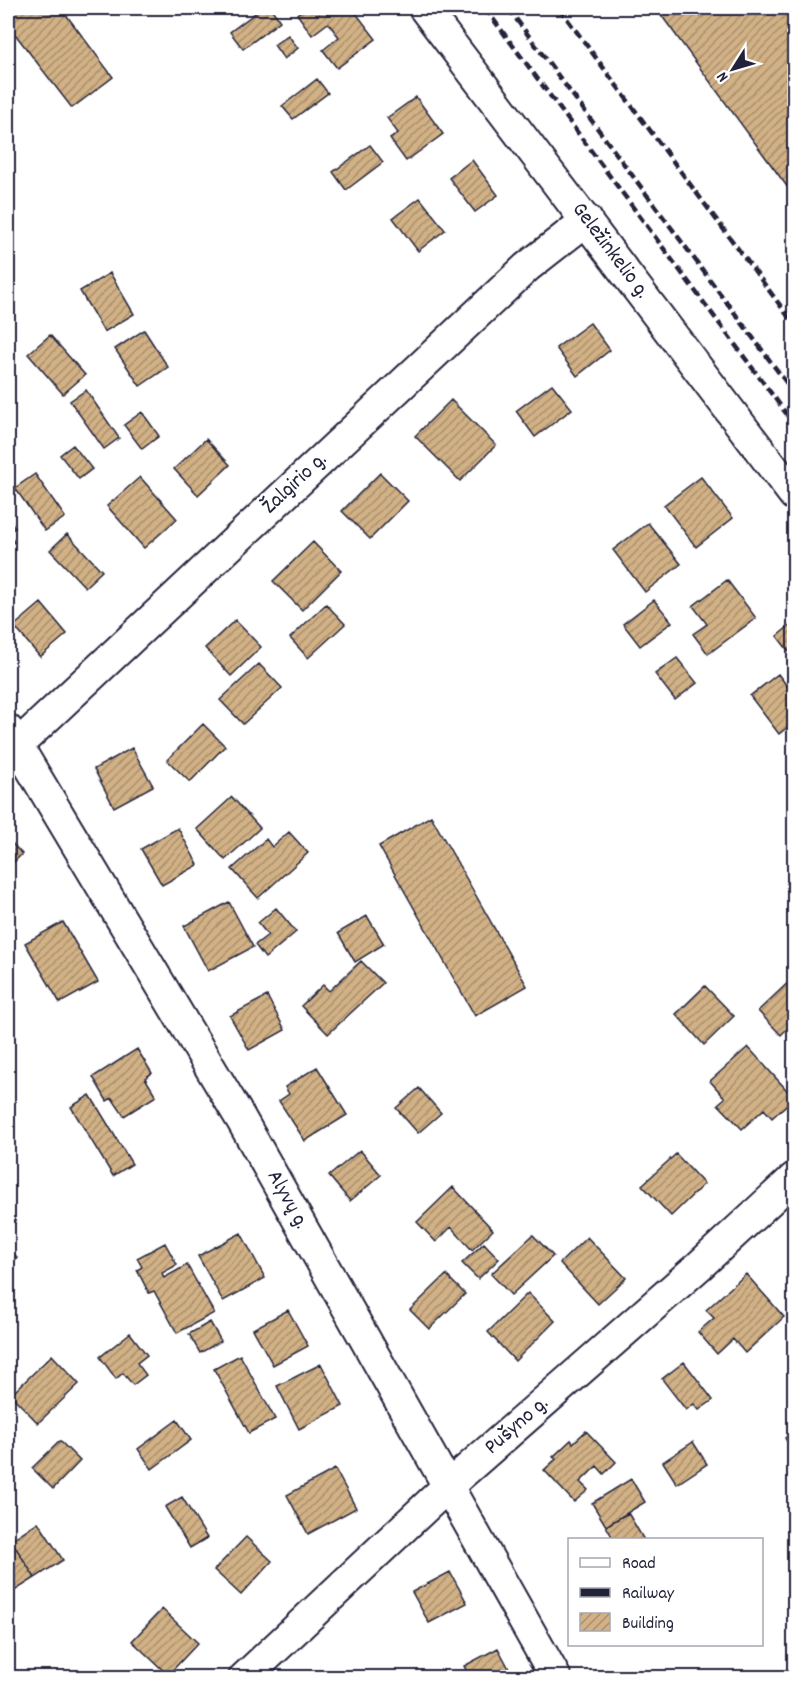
<svg xmlns="http://www.w3.org/2000/svg" width="802" height="1685" font-family="Dekko,sans-serif">
<style>
.building{fill:url(#building-hatch);stroke:#22223b;stroke-width:1.5}
.lines{fill:none;stroke-linecap:round;stroke-linejoin:round}
.street-casing{stroke:#22223b;stroke-width:34}
.street{stroke:#fff;stroke-width:30}
.rail{stroke:#22223b;stroke-width:4.5;stroke-dasharray:9 4.5;stroke-linecap:butt}
.labels{text-anchor:middle;dominant-baseline:central;stroke-width:5;stroke-linejoin:round;paint-order:stroke}
.street-label{font-size:22px;fill:#22223b;stroke:#fff}
</style>
<defs>
<pattern id="building-hatch" width="6" height="6" patternUnits="userSpaceOnUse" patternTransform="scale(1.5)"><rect width="6" height="6" fill="#d1b185"/><path d="M-1 1l2-2M0 6l6-6M5 7l2-2" fill="none" stroke="#a9906e"/></pattern>
</defs>
<rect width="100%" height="100%" fill="#fff"/>
<filter id="ink" filterUnits="userSpaceOnUse"><feTurbulence type="fractalNoise" baseFrequency=".0167" numOctaves="2"/><feDisplacementMap in="SourceGraphic" scale="12" xChannelSelector="R" yChannelSelector="G"/><feConvolveMatrix kernelMatrix="1 2 1 2 8 2 1 2 1" color-interpolation-filters="sRGB"/></filter>
<g filter="url(#ink)">
<path class="building" d="M 8,8 L 61,8 L 113,77 L 72,108 L 8,25 Z
M 262,8 L 271,8 L 280,21 L 243,49 L 230,32 Z
M 305,8 L 352,8 L 376,39 L 337,68 L 323,50 L 339,37 L 328,23 L 312,35 L 297,14 Z
M 656,8 L 793,8 L 794,10 L 794,196 Z
M 288,35 L 298,48 L 284,59 L 274,45 Z
M 317,79 L 328,93 L 293,119 L 282,106 Z
M 416,97 L 443,134 L 406,161 L 390,139 L 398,133 L 387,118 Z
M 370,145 L 383,162 L 346,190 L 333,172 Z
M 472,160 L 498,195 L 475,212 L 449,178 Z
M 420,198 L 445,230 L 418,251 L 393,218 Z
M 110,273 L 134,314 L 104,332 L 80,291 Z
M 590,323 L 610,350 L 577,376 L 556,348 Z
M 144,330 L 168,367 L 140,386 L 115,349 Z
M 50,335 L 85,375 L 63,394 L 28,354 Z
M 552,384 L 572,409 L 535,437 L 516,411 Z
M 86,390 L 119,438 L 104,449 L 70,401 Z
M 451,400 L 496,445 L 460,481 L 415,436 Z
M 142,412 L 159,436 L 142,449 L 124,425 Z
M 206,439 L 230,465 L 198,495 L 174,469 Z
M 73,445 L 92,469 L 79,479 L 60,455 Z
M 380,473 L 408,501 L 370,539 L 342,511 Z
M 35,474 L 65,517 L 45,531 L 15,488 Z
M 140,477 L 177,519 L 144,548 L 107,506 Z
M 701,477 L 733,518 L 696,547 L 664,505 Z
M 8,516 L 15,528 L 8,532 L 14,542 L 8,546 Z
M 648,523 L 681,564 L 645,592 L 613,550 Z
M 67,534 L 102,571 L 85,587 L 50,550 Z
M 313,542 L 341,571 L 302,610 L 273,581 Z
M 727,580 L 756,618 L 708,654 L 693,634 L 707,624 L 693,606 Z
M 654,600 L 672,622 L 640,646 L 623,624 Z
M 41,603 L 67,634 L 40,657 L 14,626 Z
M 326,604 L 345,624 L 308,658 L 290,638 Z
M 235,620 L 261,647 L 231,676 L 205,648 Z
M 794,622 L 794,658 L 777,636 Z
M 677,658 L 697,683 L 675,700 L 655,674 Z
M 259,664 L 282,688 L 243,724 L 220,700 Z
M 778,674 L 794,695 L 794,722 L 779,734 L 750,696 Z
M 203,724 L 225,746 L 190,782 L 167,760 Z
M 132,748 L 153,786 L 114,807 L 94,769 Z
M 232,797 L 260,828 L 225,860 L 197,829 Z
M 431,816 L 527,986 L 475,1016 L 379,846 Z
M 178,828 L 198,865 L 162,885 L 141,849 Z
M 289,832 L 308,853 L 258,898 L 232,869 L 266,839 L 272,847 Z
M 8,839 L 22,854 L 8,868 Z
M 229,902 L 253,947 L 208,971 L 184,926 Z
M 276,908 L 296,932 L 265,958 L 255,945 L 268,935 L 258,923 Z
M 367,916 L 384,944 L 355,962 L 338,933 Z
M 63,922 L 98,982 L 60,1003 L 25,943 Z
M 361,961 L 383,983 L 328,1034 L 301,1006 L 323,985 L 329,991 Z
M 793,978 L 794,1022 L 781,1035 L 758,1011 Z
M 705,986 L 734,1016 L 704,1045 L 676,1014 Z
M 267,996 L 285,1030 L 249,1050 L 230,1016 Z
M 748,1047 L 794,1098 L 772,1118 L 764,1109 L 742,1129 L 718,1104 L 725,1098 L 710,1081 Z
M 137,1049 L 152,1073 L 145,1078 L 156,1096 L 124,1116 L 112,1098 L 107,1101 L 93,1077 Z
M 317,1067 L 347,1115 L 305,1141 L 279,1101 L 289,1094 L 285,1087 Z
M 419,1088 L 441,1113 L 418,1133 L 396,1108 Z
M 90,1095 L 132,1164 L 113,1176 L 71,1107 Z
M 360,1150 L 381,1175 L 350,1201 L 329,1176 Z
M 676,1154 L 704,1184 L 671,1216 L 642,1185 Z
M 453,1187 L 493,1230 L 472,1250 L 451,1227 L 436,1242 L 417,1222 Z
M 241,1233 L 265,1278 L 223,1301 L 198,1256 Z
M 533,1235 L 553,1256 L 511,1295 L 491,1274 Z
M 587,1237 L 626,1278 L 598,1304 L 560,1263 Z
M 8,1243 L 17,1258 L 8,1264 Z
M 165,1243 L 177,1265 L 162,1273 L 164,1278 L 187,1265 L 214,1313 L 177,1333 L 154,1291 L 149,1293 L 137,1270 L 142,1267 L 137,1258 Z
M 484,1243 L 499,1259 L 478,1279 L 462,1263 Z
M 746,1274 L 784,1317 L 745,1353 L 733,1339 L 717,1354 L 698,1332 L 714,1318 L 706,1310 Z
M 446,1275 L 465,1294 L 429,1329 L 410,1310 Z
M 528,1293 L 555,1321 L 515,1361 L 488,1332 Z
M 288,1310 L 308,1346 L 273,1365 L 253,1329 Z
M 210,1322 L 221,1341 L 200,1353 L 189,1334 Z
M 130,1333 L 147,1355 L 137,1363 L 146,1375 L 133,1385 L 123,1373 L 116,1379 L 100,1357 Z
M 52,1355 L 79,1384 L 38,1423 L 11,1395 Z
M 240,1355 L 275,1419 L 249,1433 L 214,1369 Z
M 684,1362 L 713,1400 L 699,1410 L 694,1404 L 686,1410 L 662,1379 Z
M 321,1364 L 343,1406 L 299,1429 L 277,1386 Z
M 177,1420 L 191,1440 L 152,1469 L 138,1449 Z
M 586,1431 L 616,1462 L 604,1474 L 597,1466 L 580,1482 L 588,1490 L 574,1502 L 544,1470 L 556,1459 L 553,1457 L 571,1440 L 573,1443 Z
M 794,1432 L 794,1453 L 785,1438 Z
M 60,1441 L 80,1461 L 53,1489 L 32,1468 Z
M 693,1442 L 707,1464 L 677,1484 L 663,1462 Z
M 335,1469 L 356,1508 L 308,1534 L 287,1495 Z
M 631,1479 L 645,1502 L 606,1526 L 592,1503 Z
M 182,1497 L 207,1538 L 190,1548 L 165,1507 Z
M 628,1513 L 644,1540 L 614,1540 L 606,1526 Z
M 38,1522 L 63,1560 L 35,1578 L 11,1540 Z
M 246,1537 L 272,1561 L 241,1595 L 214,1570 Z
M 11,1540 L 35,1578 L 8,1595 L 8,1542 Z
M 450,1572 L 467,1603 L 429,1623 L 412,1592 Z
M 162,1609 L 198,1643 L 168,1675 L 132,1641 Z
M 498,1648 L 514,1678 L 470,1678 L 464,1666 Z"/>
<g class="lines">
<defs>
<path id="street" d="M 424,8 L 794,495
M 8,730 L 241,1119 L 556,1678
M 8,754 L 527,267 L 587,220
M 244,1678 L 448,1486 L 699,1266 L 794,1178"/>
</defs>
<use href="#street" class="street-casing"/>
<use href="#street" class="street"/>
<path class="rail" d="M 485,8 L 794,424
M 508,8 L 794,393
M 559,8 L 794,324"/>
</g>
</g>
<g class="labels">
<g class="street-label">
<text transform="translate(610 251) rotate(53)">Geležinkelio g.</text>
<text transform="translate(295 484) rotate(-43)">Žalgirio g.</text>
<text transform="translate(287 1200) rotate(61)">Alyvų g.</text>
<text transform="translate(517 1426) rotate(-41)">Pušyno g.</text>
</g>
</g>
<rect width="802" height="1685" fill="none" stroke="#fff" stroke-width="30"/>
<rect x="15" y="15" width="772" height="1655" fill="none" stroke="#22223b" stroke-width="2" filter="url(#ink)"/>
<rect x="568" y="1538" width="195" height="108" fill="#ffffff" stroke="#a7a7b1" stroke-width="1.5"/>
<rect x="580" y="1558" width="30" height="9" fill="#ffffff" stroke="#a7a7b1" stroke-width="1.5"/>
<text x="622" y="1568" font-size="18" fill="#22223b">Road</text>
<rect x="580" y="1588" width="30" height="9" fill="#22223b" stroke="#a7a7b1" stroke-width="1.5"/>
<text x="622" y="1598" font-size="18" fill="#22223b">Railway</text>
<rect x="580" y="1613" width="30" height="18" fill="url(#building-hatch)" stroke="#a7a7b1" stroke-width="1.5"/>
<text x="622" y="1628" font-size="18" fill="#22223b">Building</text>
<g transform="translate(733 69) rotate(233)" stroke="#ffffff" stroke-width="4.5" paint-order="stroke">
<path d="M0-4.5L10 22L0 15L-10 22Z" fill="#22223b"/>
<text y="-9" font-size="16" font-weight="bold" text-anchor="middle" fill="#22223b">N</text>
</g>
</svg>
